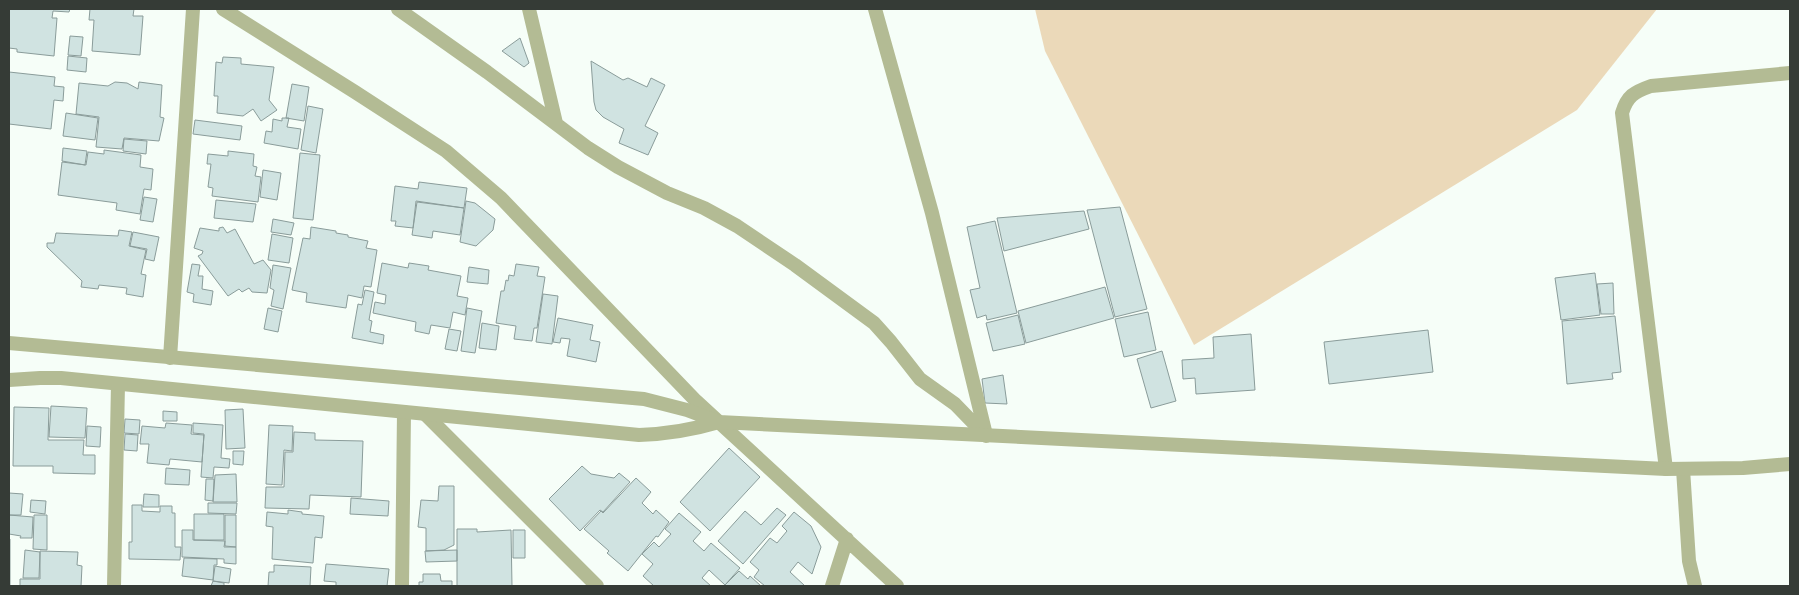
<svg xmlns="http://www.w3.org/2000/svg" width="1799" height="595" font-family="Commissioner,sans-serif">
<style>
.green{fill:#ebd9b9}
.building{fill:#d0e3e1;stroke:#8a9c9a}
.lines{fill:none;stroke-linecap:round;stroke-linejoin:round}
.service{stroke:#b3bb94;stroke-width:14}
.minor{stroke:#b3bb94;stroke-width:14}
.tertiary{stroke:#b3bb94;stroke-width:14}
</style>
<rect width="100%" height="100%" fill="#f6fef8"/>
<path class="green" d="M 1035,9 L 1657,9 L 1577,110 L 1194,345 L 1045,51 Z"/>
<path class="building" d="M 9,9 L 70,9 L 69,12 L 53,11 L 52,18 L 57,18 L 54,56 L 17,52 L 17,49 L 9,48 Z
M 90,9 L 134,9 L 133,16 L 143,16 L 140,55 L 92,51 L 94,20 L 89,20 Z
M 70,36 L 83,37 L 81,56 L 68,55 Z
M 520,38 L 529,63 L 524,67 L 502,51 Z
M 68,56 L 87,58 L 86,72 L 67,70 Z
M 223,57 L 241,58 L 241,64 L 274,67 L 269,100 L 277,110 L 261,121 L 253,109 L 243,116 L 217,113 L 218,96 L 214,96 L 216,62 L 222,63 Z
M 591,61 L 623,80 L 628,78 L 647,87 L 651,78 L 665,85 L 645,126 L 658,133 L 648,155 L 619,143 L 624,129 L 603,117 L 596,110 L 594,102 Z
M 9,72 L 55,77 L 54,86 L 64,87 L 63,101 L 54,100 L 51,129 L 9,124 Z
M 115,82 L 127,83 L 138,89 L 139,82 L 162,85 L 160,117 L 164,118 L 159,141 L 124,138 L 122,149 L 96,147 L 99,117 L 76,114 L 79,83 L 108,86 Z
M 292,84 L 309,87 L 304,121 L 286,118 Z
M 308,106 L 323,109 L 316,153 L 301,150 Z
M 66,113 L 98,118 L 95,140 L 63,136 Z
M 282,118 L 289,118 L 287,127 L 301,129 L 298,149 L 264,143 L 266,131 L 272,132 L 273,119 L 282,121 Z
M 195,120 L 242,126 L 240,140 L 193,134 Z
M 124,139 L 147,141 L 146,154 L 123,151 Z
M 63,148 L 87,151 L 85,165 L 62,161 Z
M 104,150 L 141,155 L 140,167 L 153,169 L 151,190 L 144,189 L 140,214 L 116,210 L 117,203 L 58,195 L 62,162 L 86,165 L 88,152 L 104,154 Z
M 228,151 L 254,154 L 253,166 L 257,167 L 255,176 L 261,177 L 258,202 L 212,196 L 213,188 L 208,187 L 211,164 L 207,164 L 208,154 L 228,156 Z
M 300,153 L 320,155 L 313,220 L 293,218 Z
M 263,170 L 281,173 L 277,200 L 260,197 Z
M 419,182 L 467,188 L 464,208 L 416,201 L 413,228 L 395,226 L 396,221 L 391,221 L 395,186 L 418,189 Z
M 144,197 L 157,199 L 153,222 L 140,220 Z
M 216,200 L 256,204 L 253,222 L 214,218 Z
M 466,201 L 475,203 L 495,219 L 493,230 L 476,246 L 460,242 Z
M 417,202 L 464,208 L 460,235 L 433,231 L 432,238 L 412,235 Z
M 1120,207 L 1147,309 L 1115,317 L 1087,210 Z
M 1084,211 L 1089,229 L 1004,251 L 997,218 Z
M 273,219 L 294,223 L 291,235 L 271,232 Z
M 995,221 L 1017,313 L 987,320 L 986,315 L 977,318 L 970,290 L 980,288 L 967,227 Z
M 223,227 L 227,233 L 235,229 L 254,264 L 263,260 L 271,270 L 267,293 L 252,292 L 249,288 L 242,292 L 239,289 L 228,296 L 198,256 L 202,254 L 203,251 L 194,248 L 200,228 L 219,231 L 219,228 Z
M 311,227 L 336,231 L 336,233 L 348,235 L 348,237 L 368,241 L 366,248 L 377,250 L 371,287 L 364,286 L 362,298 L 348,295 L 346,308 L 306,302 L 307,293 L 292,290 L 303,238 L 310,239 Z
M 119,230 L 132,232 L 129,246 L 146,250 L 141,274 L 146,275 L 143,297 L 126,294 L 127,288 L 99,285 L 98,289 L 81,287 L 82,281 L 47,247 L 47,243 L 54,243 L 56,233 L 118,236 Z
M 133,232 L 159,237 L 154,261 L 145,259 L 147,249 L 130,246 Z
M 272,234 L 293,238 L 289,263 L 268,260 Z
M 382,263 L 408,268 L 409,263 L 429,266 L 428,270 L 461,276 L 457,296 L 468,298 L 465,315 L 453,312 L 450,328 L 431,325 L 429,334 L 415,331 L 416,322 L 373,313 L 375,302 L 385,304 L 386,295 L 377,293 Z
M 192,264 L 200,265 L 198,276 L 203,276 L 202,289 L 213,291 L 211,305 L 193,302 L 194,294 L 187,292 Z
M 516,264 L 539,267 L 537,276 L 545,277 L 537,328 L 534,328 L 532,341 L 514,339 L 516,326 L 496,323 L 501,291 L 504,291 L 506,280 L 508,281 L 509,275 L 514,276 Z
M 273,265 L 291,268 L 283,309 L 271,306 L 274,290 L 270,288 Z
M 469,267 L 489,270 L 488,284 L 467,282 Z
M 1595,273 L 1600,315 L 1561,320 L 1555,278 Z
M 1613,283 L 1614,314 L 1601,314 L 1597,284 Z
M 1105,287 L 1114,318 L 1026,343 L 1018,311 Z
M 365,290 L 374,292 L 369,320 L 372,321 L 370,332 L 384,335 L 383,344 L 352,338 L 358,304 L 362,305 Z
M 543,294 L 558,296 L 552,344 L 536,342 Z
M 268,308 L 282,311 L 278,332 L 264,329 Z
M 467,308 L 482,311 L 475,353 L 461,351 Z
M 1148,312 L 1156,350 L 1124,357 L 1115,319 Z
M 1018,315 L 1025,344 L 993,351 L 986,323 Z
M 1615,316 L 1621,372 L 1612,373 L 1613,379 L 1567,384 L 1562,321 Z
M 558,318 L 593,325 L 590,340 L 600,342 L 596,362 L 567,356 L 570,339 L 561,338 L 560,343 L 553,342 Z
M 482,323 L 499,326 L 496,350 L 479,348 Z
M 449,329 L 461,331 L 457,351 L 445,349 Z
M 1428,330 L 1433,372 L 1329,384 L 1324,342 Z
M 1251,334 L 1255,390 L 1196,394 L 1195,378 L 1183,379 L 1182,360 L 1214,358 L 1213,337 Z
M 1162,351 L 1176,401 L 1151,408 L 1137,359 Z
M 1003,375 L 1007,404 L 985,403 L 982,379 Z
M 51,406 L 87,408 L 85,438 L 49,437 Z
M 14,407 L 49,408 L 48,440 L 84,440 L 83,455 L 95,455 L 95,474 L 53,473 L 53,466 L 13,466 Z
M 243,409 L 245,448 L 226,449 L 225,410 Z
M 163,411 L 177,412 L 177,421 L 163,421 Z
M 125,419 L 140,420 L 139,434 L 124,433 Z
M 166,423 L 192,425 L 191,434 L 204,435 L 202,462 L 170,459 L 169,465 L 147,463 L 149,444 L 140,444 L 142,426 L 165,428 Z
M 193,423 L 223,425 L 221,458 L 230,459 L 229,468 L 214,467 L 213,478 L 201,477 L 204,434 L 193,433 Z
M 269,425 L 293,426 L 292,451 L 284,450 L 282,485 L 266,484 Z
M 87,426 L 101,427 L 100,447 L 86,446 Z
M 294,432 L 315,433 L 315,440 L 363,441 L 361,497 L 310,495 L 309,509 L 265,508 L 266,487 L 284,487 L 285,452 L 293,452 Z
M 125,434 L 138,435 L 137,451 L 124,450 Z
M 729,448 L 760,477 L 710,531 L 680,502 Z
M 233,451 L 244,451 L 243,465 L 233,464 Z
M 582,466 L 591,474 L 614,478 L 619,473 L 630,482 L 603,512 L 600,510 L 580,531 L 549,499 Z
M 166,468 L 190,470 L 189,485 L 165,484 Z
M 236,474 L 237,502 L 213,502 L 215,475 Z
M 636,478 L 651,492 L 642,503 L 653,514 L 656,510 L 669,522 L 658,537 L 656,536 L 628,571 L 607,553 L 609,551 L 584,529 L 601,511 L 603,513 Z
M 206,479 L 214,479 L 213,501 L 205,500 Z
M 439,486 L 454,486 L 454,545 L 444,550 L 426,551 L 426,528 L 418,527 L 421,500 L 438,501 Z
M 9,493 L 23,494 L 21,515 L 9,515 Z
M 144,494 L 159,495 L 159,507 L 143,507 Z
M 351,498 L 389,501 L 388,516 L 350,514 Z
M 31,500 L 46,501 L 45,514 L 30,512 Z
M 208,503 L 237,503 L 236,514 L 208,513 Z
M 132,505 L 142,505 L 142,511 L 160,512 L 160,506 L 172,506 L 172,513 L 175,513 L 175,547 L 181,547 L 180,560 L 129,559 L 129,542 L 132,542 Z
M 777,508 L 786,515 L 743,564 L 718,541 L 745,511 L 761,525 Z
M 288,510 L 302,512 L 302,514 L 324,516 L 322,538 L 315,537 L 313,563 L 272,559 L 273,527 L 266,526 L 267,512 L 288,514 Z
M 794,512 L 811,526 L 821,547 L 812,574 L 798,562 L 790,572 L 805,586 L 765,586 L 754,577 L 759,570 L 750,562 L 770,538 L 777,543 L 787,531 L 782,526 Z
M 679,513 L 701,532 L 693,541 L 704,551 L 711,543 L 740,568 L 725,585 L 709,570 L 702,578 L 711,586 L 654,586 L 643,576 L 653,564 L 642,554 L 654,542 L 659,547 L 671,534 L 665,529 Z
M 194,514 L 224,514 L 224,540 L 194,540 Z
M 9,515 L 33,517 L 32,538 L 20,538 L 21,536 L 9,534 Z
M 34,515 L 47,515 L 47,550 L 33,549 Z
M 225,515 L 236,515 L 236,547 L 225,546 Z
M 457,529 L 477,529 L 477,532 L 511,530 L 512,586 L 457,586 Z
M 182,530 L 193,530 L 193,540 L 225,541 L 224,547 L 236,547 L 236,564 L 224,563 L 224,559 L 182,557 Z
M 513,530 L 525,530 L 525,558 L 513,558 Z
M 9,539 L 10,539 L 10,586 L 9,586 Z
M 25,550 L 40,552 L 39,578 L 23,578 Z
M 457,550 L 457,561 L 426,562 L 425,551 Z
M 40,551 L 78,552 L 77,565 L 82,566 L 81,586 L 20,586 L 20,579 L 40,579 Z
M 184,558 L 217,559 L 217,565 L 214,565 L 213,580 L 182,576 Z
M 326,564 L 389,569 L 387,586 L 336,586 L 336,582 L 324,581 Z
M 274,565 L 311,567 L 310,586 L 268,586 L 269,572 L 274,572 Z
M 215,566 L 231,569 L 229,583 L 213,581 Z
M 739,571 L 748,579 L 750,576 L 761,586 L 724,586 Z
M 423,574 L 440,574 L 441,581 L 452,581 L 452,586 L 419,586 L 419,582 L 423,582 Z
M 213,581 L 224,583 L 224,586 L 211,586 Z"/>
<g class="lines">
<path class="service" d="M 1683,469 L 1689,561 L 1695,586"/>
<path class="minor" d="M 223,9 L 355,92 L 446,151 L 501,198 L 696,401 L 897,586
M 398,9 L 487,72 L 588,148 L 618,167 L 667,193 L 704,208 L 737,226 L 795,265 L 874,323 L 891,342 L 920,379 L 955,404 L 986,436
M 529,9 L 556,123
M 875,9 L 932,213 L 986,435
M 170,358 L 193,9
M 425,414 L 597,586
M 1666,469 L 1622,113 C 1627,96 1634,92 1651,86 L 1790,73
M 114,586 L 118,384
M 402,586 L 404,412
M 832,586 L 847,539"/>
<path class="tertiary" d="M 9,343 L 644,399 L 687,410 L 719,422 L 1666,469 L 1743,468 L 1790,464
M 9,380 L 40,378 L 61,378 L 639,435 C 667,434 692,430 719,422"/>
</g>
<rect width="1799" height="595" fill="none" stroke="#353b36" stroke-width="20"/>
</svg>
